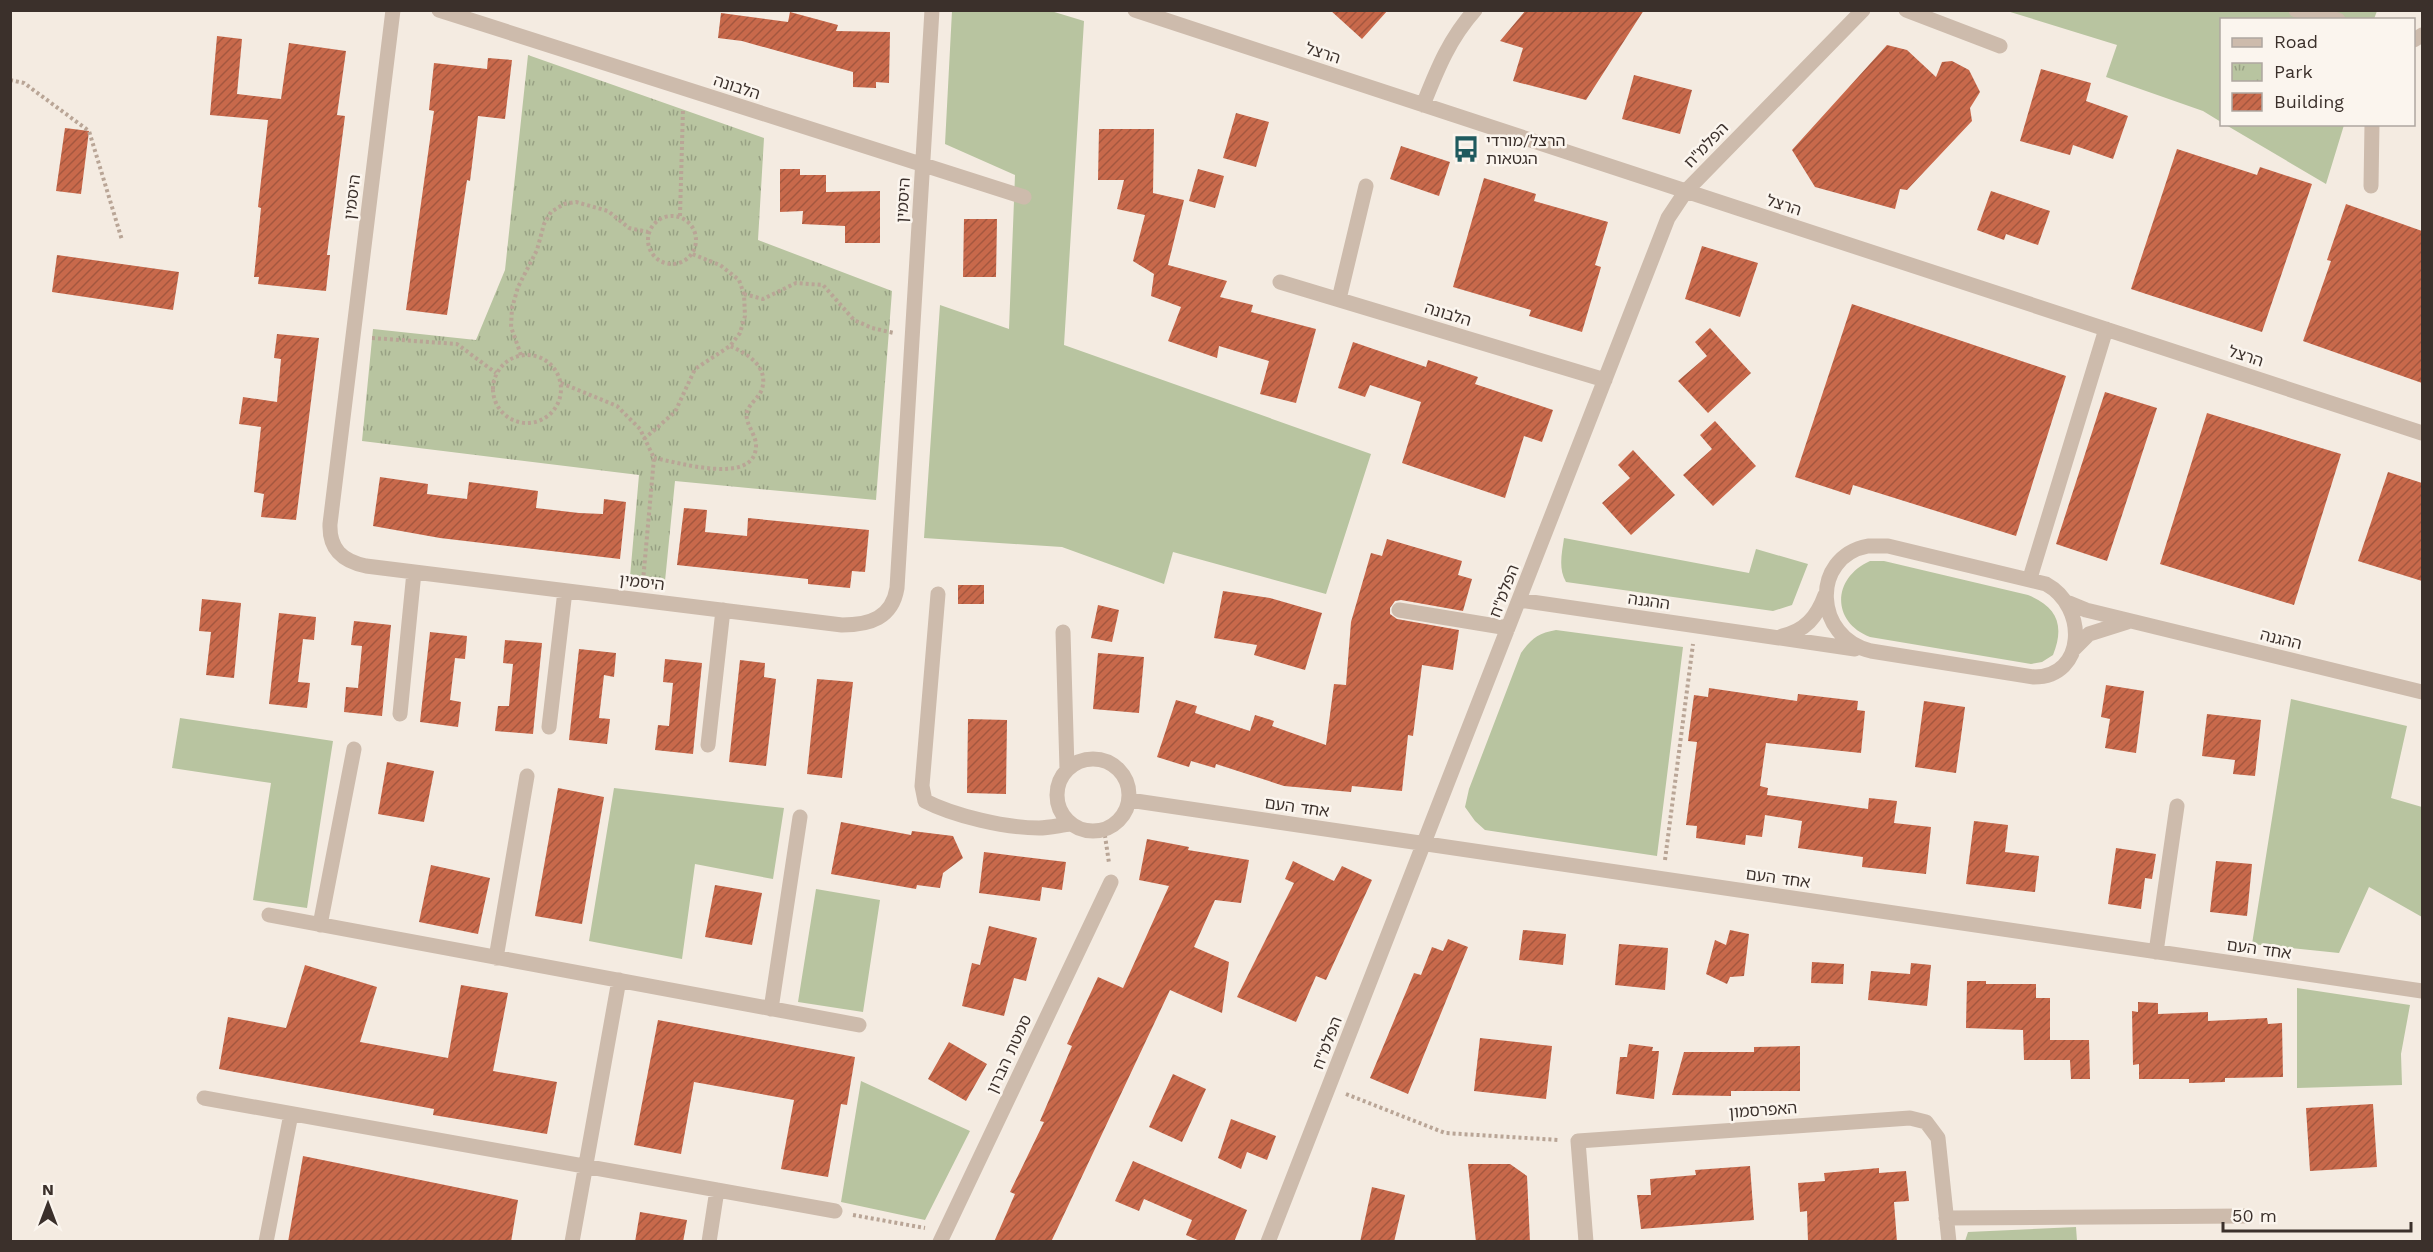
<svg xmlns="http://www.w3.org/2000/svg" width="2433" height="1252" font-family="'Work Sans','Noto Sans Hebrew',sans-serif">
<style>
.green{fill:#b8c4a0}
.park{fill:url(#park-tufts)}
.building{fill:url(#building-hatch)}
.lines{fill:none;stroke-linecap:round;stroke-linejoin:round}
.path{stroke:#b9a596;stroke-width:4;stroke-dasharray:3 3;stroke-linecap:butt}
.minor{stroke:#cdbbac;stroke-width:15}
.labels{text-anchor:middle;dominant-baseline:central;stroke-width:5;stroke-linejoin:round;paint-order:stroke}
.street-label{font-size:16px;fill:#3b302b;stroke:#fbf5ee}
.poi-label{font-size:16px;fill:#3b302b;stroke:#fbf5ee;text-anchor:start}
</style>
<defs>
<pattern id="park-tufts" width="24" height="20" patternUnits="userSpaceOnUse" patternTransform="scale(1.5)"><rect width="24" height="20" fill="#b8c4a0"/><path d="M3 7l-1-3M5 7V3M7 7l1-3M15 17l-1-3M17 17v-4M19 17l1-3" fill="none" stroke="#97a083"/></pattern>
<pattern id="building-hatch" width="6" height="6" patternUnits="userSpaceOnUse" patternTransform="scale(1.5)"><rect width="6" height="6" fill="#c8694b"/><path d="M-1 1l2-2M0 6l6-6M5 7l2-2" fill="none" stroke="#a4573f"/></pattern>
</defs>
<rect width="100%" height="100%" fill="#f4ebe1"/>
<path class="green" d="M 952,11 L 1051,11 L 1084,21 L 1064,345 L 1371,454 L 1326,594 L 1173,552 L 1164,584 L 1062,547 L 924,538 L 940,305 L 1009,329 L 1015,175 L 945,144 Z
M 2007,11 L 2377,11 L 2374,19 L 2222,20 L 2221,122 L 2203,111 L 2106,77 L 2117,45 Z
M 2226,125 L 2344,125 L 2326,184 Z
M 1564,538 L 1749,573 L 1756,549 L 1808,564 L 1792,605 L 1773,611 L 1566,582 C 1558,568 1562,553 1564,538 Z
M 1870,561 L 1884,561 L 2028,595 C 2057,607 2065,625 2053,655 L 2042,662 L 2031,664 L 1870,637 C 1831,622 1832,578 1870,561 Z
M 1556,630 L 1683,647 L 1657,856 L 1485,830 L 1475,821 L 1465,807 L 1469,789 L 1521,653 C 1531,639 1538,633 1556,630 Z
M 2291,699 L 2407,726 L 2391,798 L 2422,807 L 2422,917 L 2369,887 L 2339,953 L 2252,944 Z
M 180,718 L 333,741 L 307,908 L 253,900 L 271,783 L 172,768 Z
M 614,788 L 784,808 L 773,879 L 695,864 L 682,959 L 589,941 Z
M 816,889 L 880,900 L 863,1012 L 798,1002 Z
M 2297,988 L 2410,1005 L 2401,1054 L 2402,1085 L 2297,1088 Z
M 861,1081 L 970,1131 L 925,1220 L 841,1202 Z
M 2076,1227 L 2077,1241 L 1965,1241 L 1968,1232 Z"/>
<path class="park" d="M 528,55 L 764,138 L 758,240 L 892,291 L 876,500 L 675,481 L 665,581 L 630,577 L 639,475 L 362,441 L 373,329 L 476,340 L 505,270 Z"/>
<path class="building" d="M 1330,10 L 1388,10 L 1362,39 Z
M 1526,10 L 1644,10 L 1586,100 L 1513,81 L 1523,48 L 1500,41 Z
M 790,12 L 838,25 L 836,31 L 890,32 L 889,83 L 876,82 L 876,88 L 853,87 L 853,72 L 742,41 L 718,38 L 721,13 L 788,22 Z
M 217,36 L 242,39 L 237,94 L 281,99 L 289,43 L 346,51 L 337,115 L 345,116 L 327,255 L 330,255 L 326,291 L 258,284 L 259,277 L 254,277 L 261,208 L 258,207 L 268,120 L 210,115 Z
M 1887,45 L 1907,50 L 1936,77 L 1942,62 L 1952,61 L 1969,70 L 1980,92 L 1970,108 L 1972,121 L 1907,190 L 1900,189 L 1895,209 L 1815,187 L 1792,150 Z
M 488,58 L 512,60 L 505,119 L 478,116 L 470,181 L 467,180 L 447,315 L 406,310 L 434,111 L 429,110 L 434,63 L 487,69 Z
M 2041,69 L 2091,83 L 2086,101 L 2128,116 L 2113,159 L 2073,145 L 2070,155 L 2020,141 Z
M 1634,75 L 1692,90 L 1680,134 L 1622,119 Z
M 1236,113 L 1269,122 L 1256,167 L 1223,158 Z
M 65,128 L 89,131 L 81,194 L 56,191 Z
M 1099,129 L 1154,129 L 1153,193 L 1184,200 L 1168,265 L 1227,281 L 1220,297 L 1253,305 L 1251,312 L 1316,329 L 1296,403 L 1260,394 L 1269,361 L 1219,346 L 1217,358 L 1168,341 L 1181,307 L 1151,296 L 1154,274 L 1133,261 L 1145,215 L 1117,209 L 1124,180 L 1098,180 Z
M 1401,146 L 1450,162 L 1439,196 L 1390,179 Z
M 2177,149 L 2257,175 L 2260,167 L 2312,184 L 2262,332 L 2131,289 Z
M 780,169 L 800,169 L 800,175 L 826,175 L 826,192 L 880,191 L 880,243 L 845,243 L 845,226 L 802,224 L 803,211 L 780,212 Z
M 1198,169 L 1224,176 L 1215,208 L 1189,201 Z
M 1484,178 L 1536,194 L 1534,201 L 1608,222 L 1595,265 L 1601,267 L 1582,332 L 1529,316 L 1531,310 L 1453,287 Z
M 1991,191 L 2050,211 L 2038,245 L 2006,234 L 2004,240 L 1977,230 Z
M 2346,204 L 2422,231 L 2422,383 L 2303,341 L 2331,261 L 2327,260 Z
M 964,219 L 997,219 L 996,277 L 963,277 Z
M 1702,246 L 1758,263 L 1740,317 L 1685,299 Z
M 57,255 L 179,272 L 173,310 L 52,292 Z
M 1852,304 L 2066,376 L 2016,536 L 1853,485 L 1850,495 L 1795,477 Z
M 1710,328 L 1751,373 L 1708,413 L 1678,381 L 1707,356 L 1695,342 Z
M 277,334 L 319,338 L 296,520 L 261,517 L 264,494 L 254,492 L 261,427 L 239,424 L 243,397 L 277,402 L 281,359 L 274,358 Z
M 1353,342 L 1426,367 L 1428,360 L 1478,377 L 1475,384 L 1553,410 L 1542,442 L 1524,436 L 1505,498 L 1402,463 L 1421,402 L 1370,385 L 1365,397 L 1338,388 Z
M 2105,392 L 2157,408 L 2107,561 L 2056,544 Z
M 2207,413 L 2341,454 L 2294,605 L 2160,564 Z
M 1715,421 L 1756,466 L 1713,506 L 1683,475 L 1712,449 L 1700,435 Z
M 1633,450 L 1675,495 L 1631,535 L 1602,503 L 1630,478 L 1618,465 Z
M 2388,472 L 2422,483 L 2422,581 L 2358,561 Z
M 380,477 L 428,484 L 427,494 L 467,499 L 469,482 L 538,491 L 536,508 L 579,513 L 603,514 L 604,499 L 626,502 L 620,559 L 440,538 L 373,526 Z
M 684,508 L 707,510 L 705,532 L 747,536 L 748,518 L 869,530 L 865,572 L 852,571 L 850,588 L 808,584 L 808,579 L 677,565 Z
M 1387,539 L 1462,561 L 1458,575 L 1472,579 L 1463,611 L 1401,600 L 1395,601 L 1390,608 L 1390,614 L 1397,619 L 1459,630 L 1453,670 L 1422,665 L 1413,736 L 1408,735 L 1402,791 L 1352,786 L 1351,792 L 1284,786 L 1216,764 L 1215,768 L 1191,761 L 1189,767 L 1157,757 L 1176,700 L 1197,706 L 1195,713 L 1250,731 L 1255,715 L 1274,721 L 1272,726 L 1326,745 L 1334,684 L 1346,685 L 1351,622 L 1371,553 L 1382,556 Z
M 958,585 L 984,585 L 984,604 L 958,604 Z
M 1223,591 L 1270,598 L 1322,613 L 1305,670 L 1254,655 L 1257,645 L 1214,638 Z
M 202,599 L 241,603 L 234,678 L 206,675 L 211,632 L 199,631 Z
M 1098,605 L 1119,610 L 1112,642 L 1091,638 Z
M 279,613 L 316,617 L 314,640 L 303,639 L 298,682 L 310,683 L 307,708 L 269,704 Z
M 354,621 L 391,625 L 382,716 L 344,712 L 346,687 L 358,688 L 362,646 L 351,645 Z
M 430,632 L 467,636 L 465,659 L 455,658 L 450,700 L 461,702 L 458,727 L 420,722 Z
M 505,640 L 542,643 L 533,734 L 495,731 L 498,706 L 509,706 L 513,664 L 503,663 Z
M 579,649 L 616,653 L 614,677 L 604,675 L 599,718 L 610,719 L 607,744 L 569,740 Z
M 1098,653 L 1144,657 L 1139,713 L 1093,709 Z
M 665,659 L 702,663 L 693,754 L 655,750 L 658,725 L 669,726 L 673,683 L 663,682 Z
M 740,660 L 765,663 L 764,677 L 776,679 L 766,766 L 729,762 Z
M 817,679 L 853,682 L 842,778 L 807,774 Z
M 2106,685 L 2144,691 L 2136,753 L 2105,748 L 2110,719 L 2101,717 Z
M 1709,688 L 1797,701 L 1798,694 L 1858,701 L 1857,710 L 1865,711 L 1861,753 L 1766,743 L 1760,786 L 1768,788 L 1767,795 L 1868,809 L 1869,798 L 1897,801 L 1894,823 L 1931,827 L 1926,874 L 1862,867 L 1863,857 L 1798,848 L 1802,821 L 1765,815 L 1762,837 L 1746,835 L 1745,845 L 1696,838 L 1697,826 L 1686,825 L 1697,742 L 1688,741 L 1694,695 L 1708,697 Z
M 1924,701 L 1965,707 L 1956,773 L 1915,767 Z
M 2207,714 L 2261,720 L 2255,776 L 2233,774 L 2235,760 L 2202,756 Z
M 968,719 L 1007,720 L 1006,794 L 967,793 Z
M 387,762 L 434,771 L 424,822 L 378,814 Z
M 558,788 L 604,797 L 582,924 L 535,916 Z
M 1974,821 L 2008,825 L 2005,852 L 2039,856 L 2035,892 L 1966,884 Z
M 841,822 L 911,835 L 912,831 L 953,836 L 963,858 L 943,873 L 940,888 L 917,885 L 916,889 L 831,874 Z
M 1147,839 L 1189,847 L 1188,850 L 1249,860 L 1241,903 L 1215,900 L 1194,947 L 1229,962 L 1222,1013 L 1170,990 L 1051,1242 L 994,1242 L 1015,1194 L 1010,1192 L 1044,1122 L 1040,1121 L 1072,1046 L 1067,1044 L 1098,977 L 1123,988 L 1169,886 L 1139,880 Z
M 2116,848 L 2156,854 L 2152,879 L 2145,878 L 2141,909 L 2108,904 Z
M 984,852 L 1066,862 L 1062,890 L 1042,887 L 1040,901 L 979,893 Z
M 1293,861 L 1334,881 L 1342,866 L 1372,880 L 1326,980 L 1316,976 L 1296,1022 L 1237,997 L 1294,883 L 1285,879 Z
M 2216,861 L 2252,864 L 2247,916 L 2210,912 Z
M 431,865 L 490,878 L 478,934 L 419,922 Z
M 715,885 L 762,893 L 752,945 L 705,937 Z
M 989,926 L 1037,938 L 1026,981 L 1014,978 L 1004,1016 L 962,1006 L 972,963 L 980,965 Z
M 1523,930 L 1566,934 L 1563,965 L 1519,960 Z
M 1730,930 L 1749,934 L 1744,976 L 1730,977 L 1727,984 L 1706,974 L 1715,940 L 1726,945 Z
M 1448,939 L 1468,947 L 1408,1094 L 1370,1078 L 1414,973 L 1421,975 L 1432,947 L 1443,951 Z
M 1619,944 L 1668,948 L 1665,990 L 1615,985 Z
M 1812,962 L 1844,964 L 1843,984 L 1811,983 Z
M 1911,963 L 1931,965 L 1927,1006 L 1868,1000 L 1871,971 L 1910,974 Z
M 305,965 L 377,987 L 360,1042 L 448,1058 L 461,985 L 508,993 L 493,1071 L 557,1082 L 547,1134 L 433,1115 L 434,1109 L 219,1069 L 228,1017 L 286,1028 Z
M 1967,981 L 1986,981 L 1986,984 L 2036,984 L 2036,998 L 2050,998 L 2050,1040 L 2089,1040 L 2090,1079 L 2071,1079 L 2070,1060 L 2024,1060 L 2023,1030 L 1966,1028 Z
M 2138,1002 L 2158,1003 L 2158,1014 L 2208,1012 L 2208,1021 L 2267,1018 L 2268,1024 L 2282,1023 L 2283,1077 L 2225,1078 L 2225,1082 L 2189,1083 L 2189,1079 L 2139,1079 L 2139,1064 L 2133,1065 L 2132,1011 L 2138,1012 Z
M 658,1020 L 855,1057 L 847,1105 L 841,1104 L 828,1177 L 781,1169 L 794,1100 L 694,1082 L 681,1154 L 634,1145 Z
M 1480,1038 L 1552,1046 L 1546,1099 L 1474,1091 Z
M 949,1042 L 987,1064 L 966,1101 L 928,1079 Z
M 1629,1044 L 1653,1047 L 1652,1051 L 1659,1051 L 1654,1099 L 1616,1094 L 1620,1057 L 1627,1057 Z
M 1800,1046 L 1800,1091 L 1731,1091 L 1731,1096 L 1672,1095 L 1684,1052 L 1754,1052 L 1754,1047 Z
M 1173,1074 L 1206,1089 L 1182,1142 L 1149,1127 Z
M 2373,1104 L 2377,1167 L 2310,1171 L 2306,1108 Z
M 1231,1119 L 1276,1136 L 1267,1160 L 1247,1152 L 1241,1169 L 1218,1158 Z
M 303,1156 L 518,1200 L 511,1242 L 288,1242 Z
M 1133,1161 L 1247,1210 L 1234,1242 L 1202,1242 L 1186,1235 L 1192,1220 L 1144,1199 L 1139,1211 L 1115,1201 Z
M 1468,1164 L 1510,1164 L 1527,1176 L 1530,1242 L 1476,1242 Z
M 1750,1166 L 1754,1220 L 1641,1229 L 1637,1195 L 1651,1195 L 1650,1179 L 1696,1175 L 1695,1170 Z
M 1879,1168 L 1879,1173 L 1906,1171 L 1909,1201 L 1894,1202 L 1897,1242 L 1808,1242 L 1807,1211 L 1800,1212 L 1798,1183 L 1825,1181 L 1824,1173 Z
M 1372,1187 L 1405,1195 L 1394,1242 L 1360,1242 Z
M 640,1212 L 687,1220 L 683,1242 L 635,1242 Z"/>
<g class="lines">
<path class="path" d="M 10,80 L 24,83 L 89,131 L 122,240
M648 240a24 24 0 1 1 48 0a24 24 0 1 1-48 0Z
M 680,216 L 683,109
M 744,294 L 763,299 L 796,283 L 823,285 L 854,320 L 872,328 L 894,333
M 372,338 L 457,344 L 496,373
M493 389a34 34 0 1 1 68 0a34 34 0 1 1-68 0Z
M 521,355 L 511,327 L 512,308 L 518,287 L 537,250 L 544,224 L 551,212 L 564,204 L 576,202 L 608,211 L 629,228 L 648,232
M 561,383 L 617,406 L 640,429 L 654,458 L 643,581
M 644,439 L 675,412 L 695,369 L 730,346 L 740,333 L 745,316 L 744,294 L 739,280 L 720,265 L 692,254
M 654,458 C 677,462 754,486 756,447 C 757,435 744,423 747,412 C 749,404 759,398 762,389 C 769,366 746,353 730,346
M 1104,829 L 1109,863
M 1665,860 L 1693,644
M 1346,1094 L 1445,1133 L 1559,1140
M 853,1215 L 925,1228"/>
<path class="minor" d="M 393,10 L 330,524 C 329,549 342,561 366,566 L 842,625 C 870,625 892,618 897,588 L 932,10
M 439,10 L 1024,197
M 1135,10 L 2422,433
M 1906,10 L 2000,46
M 2296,10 L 2338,20
M 2414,40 L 2422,35
M 1423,105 C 1437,70 1449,39 1475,10
M 2371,186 L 2372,124
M 1280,282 L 1605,380
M 1339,299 L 1366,186
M 1868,546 L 1888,546 L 2046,584 C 2088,607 2086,677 2034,677 L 1871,651 C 1814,638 1810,557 1868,546 Z
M 2030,578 L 2106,329
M 938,594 L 922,786 L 925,801 C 954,816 1006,828 1039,828 C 1049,828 1061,825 1071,824
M 1519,600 L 1855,649
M 2069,603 L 2086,610 L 2422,692
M 1399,610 L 1508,628
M 1063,632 L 1067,769
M 1782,636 C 1805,631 1817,617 1825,595
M 2073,650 L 2089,634 L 2127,622
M 400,714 L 414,572
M 549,727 L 565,591
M 708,745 L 723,610
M1057 795a36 36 0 1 1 72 0a36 36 0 1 1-72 0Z
M 1129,800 L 2422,991
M 269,915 L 859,1025
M 320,925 L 354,749
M 2156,952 L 2177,806
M 496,958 L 527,776
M 771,1009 L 800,817
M 204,1098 L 835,1211
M 1946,1218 L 2244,1216
M 266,1242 L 291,1114
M 572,1242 L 619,980
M 709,1242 L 717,1190
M 940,1242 L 1111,882
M 1268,1242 L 1668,218 L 1686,191 L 1863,10
M 1586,1242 L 1578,1141 L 1910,1118 L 1926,1122 L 1938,1138 L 1949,1242"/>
</g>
<defs>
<symbol id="bus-bare" viewBox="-9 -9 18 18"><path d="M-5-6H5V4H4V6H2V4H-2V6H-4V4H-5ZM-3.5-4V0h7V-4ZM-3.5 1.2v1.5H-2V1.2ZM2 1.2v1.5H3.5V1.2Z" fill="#1f5a5e" stroke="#fbf5ee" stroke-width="2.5" paint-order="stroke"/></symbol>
</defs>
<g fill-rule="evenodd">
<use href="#bus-bare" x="1447" y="130" width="38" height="38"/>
</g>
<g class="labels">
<g class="street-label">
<text transform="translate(1323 53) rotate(18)">הרצל</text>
<text transform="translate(737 87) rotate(18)">הלבונה</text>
<text transform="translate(1706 145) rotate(-46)">הפלמ"ח</text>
<text transform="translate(352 197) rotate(-83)">היסמין</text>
<text transform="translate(903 200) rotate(-86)">היסמין</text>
<text transform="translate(1784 205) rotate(18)">הרצל</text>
<text transform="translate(1448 314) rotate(17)">הלבונה</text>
<text transform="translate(2246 356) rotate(18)">הרצל</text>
<text transform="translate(642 582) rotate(7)">היסמין</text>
<text transform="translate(1504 591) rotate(-69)">הפלמ"ח</text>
<text transform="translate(1649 601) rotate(8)">ההגנה</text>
<text transform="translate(2281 639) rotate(14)">ההגנה</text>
<text transform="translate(1297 807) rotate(8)">אחד העם</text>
<text transform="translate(1778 878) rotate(8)">אחד העם</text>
<text transform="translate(2259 949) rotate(8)">אחד העם</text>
<text transform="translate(1327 1043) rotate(-69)">הפלמ"ח</text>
<text transform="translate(1009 1054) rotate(-65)">סמטת הברון</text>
<text transform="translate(1763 1110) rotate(-4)">האפרסמון</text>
</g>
<g class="poi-label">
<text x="1486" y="140">הרצל/מורדי<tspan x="1486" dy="18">הגטאות</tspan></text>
</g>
</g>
<rect width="2433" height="1252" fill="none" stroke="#3b302b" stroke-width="24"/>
<rect x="2220" y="18" width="195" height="108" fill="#fbf5ee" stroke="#aea6a0" stroke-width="1.5"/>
<rect x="2232" y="38" width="30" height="9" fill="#cdbbac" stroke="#aea6a0" stroke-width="1.5"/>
<text x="2274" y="48" font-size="18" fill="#3b302b">Road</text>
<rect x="2232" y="63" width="30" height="18" fill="url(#park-tufts)" stroke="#aea6a0" stroke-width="1.5"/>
<text x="2274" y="78" font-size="18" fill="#3b302b">Park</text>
<rect x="2232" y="93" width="30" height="18" fill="url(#building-hatch)" stroke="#aea6a0" stroke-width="1.5"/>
<text x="2274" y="108" font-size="18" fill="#3b302b">Building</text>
<g transform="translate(48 1204)" stroke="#fbf5ee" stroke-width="4.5" paint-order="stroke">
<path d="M0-4.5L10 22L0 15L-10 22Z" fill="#3b302b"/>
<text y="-9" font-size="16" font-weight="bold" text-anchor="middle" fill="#3b302b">N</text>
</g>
<path d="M2223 1222v9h188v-9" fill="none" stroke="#3b302b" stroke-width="3"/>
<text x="2232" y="1222" font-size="18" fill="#3b302b" stroke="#fbf5ee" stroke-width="4.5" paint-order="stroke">50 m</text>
</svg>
